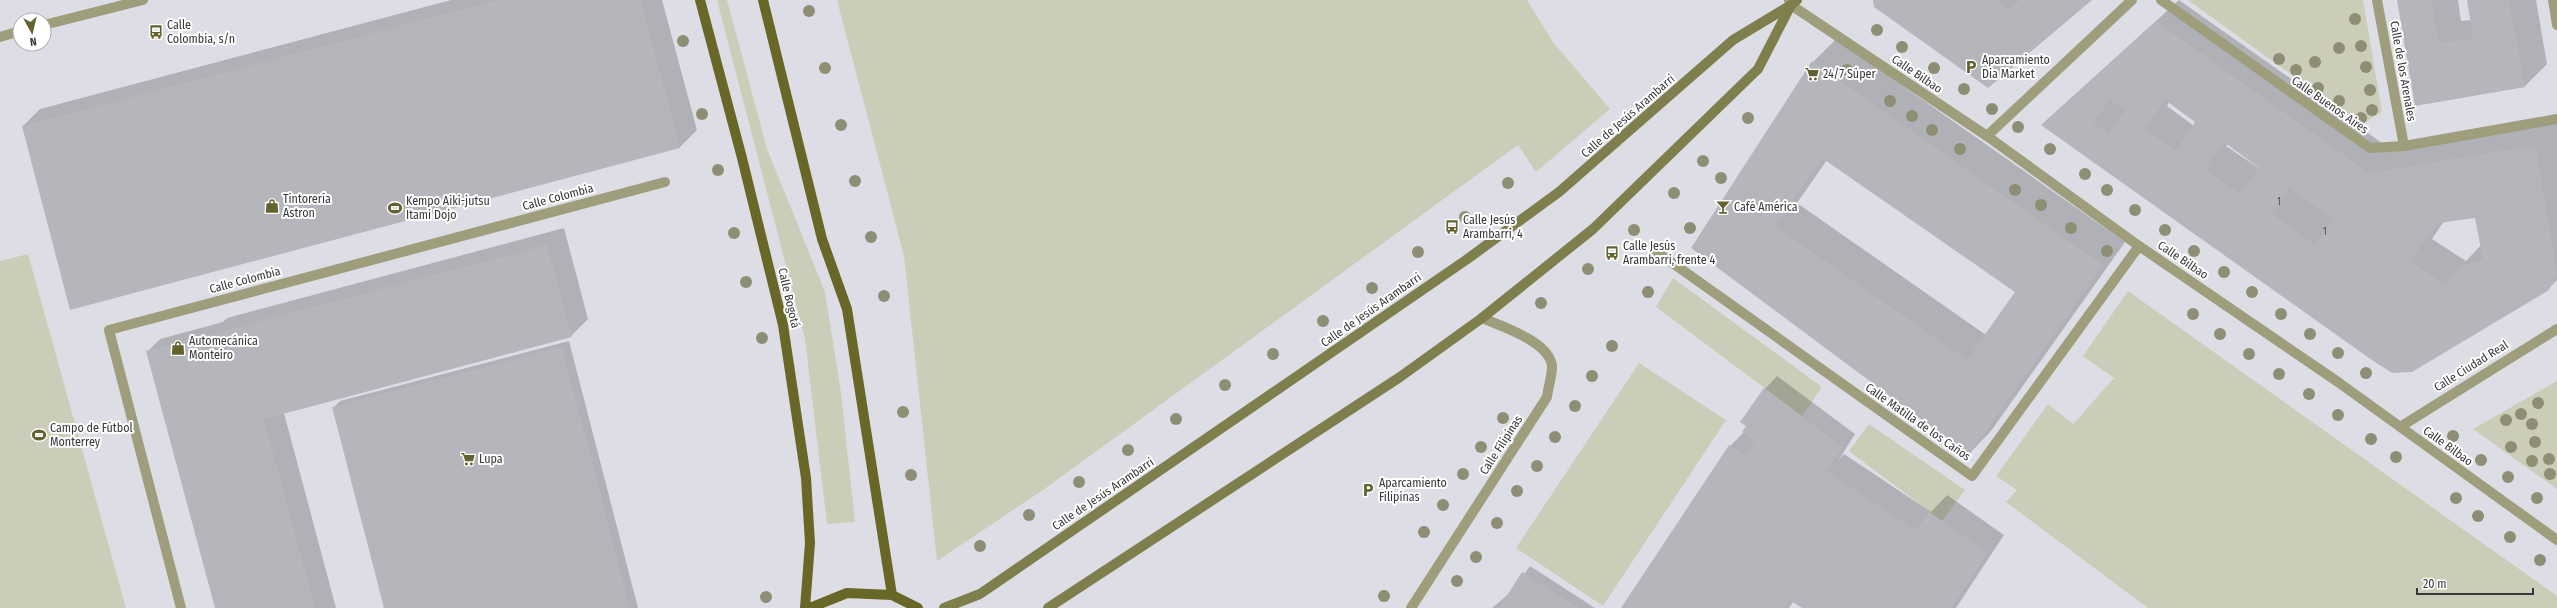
<svg xmlns="http://www.w3.org/2000/svg" width="2557" height="608" font-family="'Fira Sans Condensed',sans-serif">
<style>
.green{fill:#cccdb9}
.shadow{fill:#0003;fill-rule:evenodd}
.building{fill:#b5b5bc;fill-rule:evenodd}
.lines{fill:none;stroke-linecap:round;stroke-linejoin:round}
.service{stroke:#9e9e7d;stroke-width:10}
.pedestrian{stroke:#9e9e7d;stroke-width:10}
.minor{stroke:#9e9e7d;stroke-width:10}
.tertiary{stroke:#9e9e7d;stroke-width:10}
.secondary{stroke:#7f7e4d;stroke-width:10}
.primary{stroke:#696727;stroke-width:10}
.tree{fill:#8e8e75}
.labels{text-anchor:middle;dominant-baseline:central;stroke-width:4;stroke-linejoin:round;paint-order:stroke}
.number-label{font-size:10px;fill:#57575b}
.poi-label{font-size:12px;fill:#38383b;stroke:#fff;text-anchor:start}
.street-label{font-size:12px;fill:#38383b;stroke:#fff}
</style>
<rect width="100%" height="100%" fill="#dddde5"/>
<path class="green" d="M 717,0 L 727,0 L 767,149 L 825,292 L 841,393 L 855,522 L 827,524 L 805,339 Z
M 837,0 L 1527,0 L 1553,42 L 1610,109 L 1536,172 L 1518,145 L 1043,490 L 937,561 L 904,256 Z
M 2188,0 L 2363,0 L 2382,112 L 2361,125 Z
M 28,254 L 126,608 L 0,608 L 0,261 Z
M 1673,278 L 1822,387 L 1802,416 L 1656,307 Z
M 2128,291 L 2557,596 L 2557,608 L 2148,608 L 2006,502 L 2017,490 L 1996,476 L 2048,404 L 2073,424 L 2114,378 L 2083,356 Z
M 1639,363 L 1726,420 L 1603,606 L 1516,548 Z
M 2557,381 L 2557,489 L 2473,429 Z
M 1869,424 L 1965,490 L 1942,521 L 1849,451 Z"/>
<path class="shadow" d="M 451,0 L 662,0 L 697,130 L 680,147 L 23,126 L 40,109 Z
M 1874,0 L 2090,0 L 1988,87 Z
M 2179,0 L 2392,150 L 2557,123 L 2557,280 L 2548,289 L 2411,371 L 2042,125 ZM 2169,102 L 2196,122 L 2194,126 L 2167,106 ZM 2228,144 L 2261,168 L 2260,169 L 2226,146 ZM 2476,217 L 2481,245 L 2466,261 L 2432,239 L 2444,221 Z
M 2398,0 L 2458,0 L 2461,21 L 2471,20 L 2468,0 L 2536,0 L 2547,64 L 2524,87 L 2416,105 Z
M 1836,39 L 2125,242 L 1991,431 L 1969,454 L 1692,247 L 1813,62 ZM 1827,160 L 2016,291 L 1986,335 L 1797,203 Z
M 564,228 L 588,319 L 571,336 L 284,413 L 336,608 L 216,608 L 147,352 L 160,339 L 223,322 L 227,318 Z
M 569,341 L 638,608 L 385,608 L 333,408 L 340,401 Z
M 1777,376 L 1855,434 L 1838,461 L 1844,454 L 1931,512 L 1947,495 L 2004,535 L 1956,608 L 1804,608 L 1794,601 L 1789,608 L 1622,608 L 1730,446 L 1744,432 L 1765,389 Z
M 1530,566 L 1595,608 L 1492,608 L 1511,592 Z"/>
<path class="building" d="M 497,0 L 641,0 L 680,148 L 70,310 L 22,126 Z
M 1873,0 L 1998,0 L 2008,11 L 2020,0 L 2092,0 L 1988,88 L 1874,7 Z
M 2397,0 L 2431,0 L 2439,43 L 2473,39 L 2467,0 L 2509,0 L 2525,87 L 2415,106 Z
M 2156,21 L 2369,173 L 2535,145 L 2557,273 L 2549,290 L 2412,372 L 2392,373 L 2369,358 L 2041,125 ZM 2110,100 L 2125,110 L 2109,134 L 2093,123 ZM 2165,100 L 2195,122 L 2176,151 L 2145,129 ZM 2224,142 L 2259,168 L 2240,194 L 2205,169 ZM 2289,188 L 2333,219 L 2315,245 L 2271,213 ZM 2475,218 L 2483,260 L 2458,267 L 2446,285 L 2410,261 L 2438,223 Z
M 1812,61 L 2103,265 L 1969,455 L 1691,248 ZM 1822,158 L 2015,292 L 1967,360 L 1775,226 Z
M 547,245 L 572,337 L 264,419 L 315,608 L 215,608 L 146,351 Z
M 562,347 L 630,608 L 384,608 L 332,407 Z
M 1764,388 L 1843,447 L 1826,471 L 1916,530 L 1929,512 L 1988,552 L 1951,608 L 1802,608 L 1790,600 L 1784,608 L 1621,608 L 1729,445 L 1745,455 L 1755,441 L 1742,432 L 1746,426 L 1740,422 Z
M 1522,572 L 1578,608 L 1499,608 Z"/>
<g class="lines">
<path class="service" d="M 181,608 L 109,330 L 665,182"/>
<path class="pedestrian" d="M 2161,0 L 2370,148 L 2404,146 L 2557,119
M 2377,0 L 2404,146
M 1987,136 L 2132,0
M 1657,252 L 1972,476 L 2139,246"/>
<path class="minor" d="M 1789,0 L 1791,5 L 1987,136 L 2139,246 L 2338,382 L 2557,540
M 2553,0 L 2557,25
M 2400,427 L 2557,329
M 1411,608 L 1547,397 C 1548,388 1552,376 1552,367 C 1551,342 1501,326 1482,318"/>
<path class="tertiary" d="M 44,25 L 143,0
M 0,37 L 20,31"/>
<path class="secondary" d="M 944,608 L 980,594 L 1466,260 L 1559,192 L 1733,40 L 1791,5
M 1048,608 L 1400,377 L 1482,318 L 1593,229 L 1758,69 L 1791,5 L 1797,0"/>
<path class="primary" d="M 700,0 L 742,158 L 783,325 L 806,478 L 810,543 L 805,608
M 763,0 L 822,239 L 847,309 L 892,595
M 810,608 L 847,593 L 892,595 L 918,608"/>
</g>
<g class="tree">
<circle cx="809" cy="11" r="6"/>
<circle cx="2355" cy="19" r="6"/>
<circle cx="1877" cy="30" r="6"/>
<circle cx="683" cy="41" r="6"/>
<circle cx="2361" cy="46" r="6"/>
<circle cx="1902" cy="47" r="6"/>
<circle cx="2339" cy="48" r="6"/>
<circle cx="2279" cy="59" r="6"/>
<circle cx="2315" cy="62" r="6"/>
<circle cx="2366" cy="67" r="6"/>
<circle cx="825" cy="68" r="6"/>
<circle cx="1934" cy="68" r="6"/>
<circle cx="1847" cy="70" r="6"/>
<circle cx="2296" cy="70" r="6"/>
<circle cx="2318" cy="88" r="6"/>
<circle cx="1964" cy="89" r="6"/>
<circle cx="2370" cy="90" r="6"/>
<circle cx="1890" cy="101" r="6"/>
<circle cx="2339" cy="101" r="6"/>
<circle cx="1992" cy="109" r="6"/>
<circle cx="2372" cy="110" r="6"/>
<circle cx="702" cy="114" r="6"/>
<circle cx="1912" cy="116" r="6"/>
<circle cx="1748" cy="118" r="6"/>
<circle cx="2361" cy="118" r="6"/>
<circle cx="841" cy="125" r="6"/>
<circle cx="2018" cy="127" r="6"/>
<circle cx="1932" cy="130" r="6"/>
<circle cx="1960" cy="149" r="6"/>
<circle cx="2050" cy="149" r="6"/>
<circle cx="1703" cy="161" r="6"/>
<circle cx="718" cy="170" r="6"/>
<circle cx="2085" cy="174" r="6"/>
<circle cx="1721" cy="178" r="6"/>
<circle cx="855" cy="181" r="6"/>
<circle cx="1508" cy="183" r="6"/>
<circle cx="2015" cy="190" r="6"/>
<circle cx="2107" cy="190" r="6"/>
<circle cx="1674" cy="193" r="6"/>
<circle cx="2041" cy="205" r="6"/>
<circle cx="2135" cy="210" r="6"/>
<circle cx="1465" cy="217" r="6"/>
<circle cx="1690" cy="228" r="6"/>
<circle cx="2071" cy="228" r="6"/>
<circle cx="1634" cy="230" r="6"/>
<circle cx="2165" cy="230" r="6"/>
<circle cx="734" cy="233" r="6"/>
<circle cx="871" cy="237" r="6"/>
<circle cx="2107" cy="251" r="6"/>
<circle cx="2194" cy="251" r="6"/>
<circle cx="1418" cy="252" r="6"/>
<circle cx="1588" cy="269" r="6"/>
<circle cx="2224" cy="272" r="6"/>
<circle cx="746" cy="282" r="6"/>
<circle cx="1372" cy="288" r="6"/>
<circle cx="1648" cy="292" r="6"/>
<circle cx="2252" cy="292" r="6"/>
<circle cx="884" cy="296" r="6"/>
<circle cx="1541" cy="303" r="6"/>
<circle cx="2193" cy="314" r="6"/>
<circle cx="2281" cy="314" r="6"/>
<circle cx="1323" cy="321" r="6"/>
<circle cx="2220" cy="334" r="6"/>
<circle cx="2310" cy="334" r="6"/>
<circle cx="762" cy="338" r="6"/>
<circle cx="1612" cy="346" r="6"/>
<circle cx="2338" cy="353" r="6"/>
<circle cx="1273" cy="354" r="6"/>
<circle cx="2249" cy="354" r="6"/>
<circle cx="2366" cy="373" r="6"/>
<circle cx="2279" cy="374" r="6"/>
<circle cx="1592" cy="376" r="6"/>
<circle cx="1225" cy="385" r="6"/>
<circle cx="2309" cy="394" r="6"/>
<circle cx="2538" cy="403" r="6"/>
<circle cx="1575" cy="406" r="6"/>
<circle cx="903" cy="412" r="6"/>
<circle cx="2521" cy="414" r="6"/>
<circle cx="2338" cy="415" r="6"/>
<circle cx="1503" cy="418" r="6"/>
<circle cx="1176" cy="419" r="6"/>
<circle cx="2506" cy="420" r="6"/>
<circle cx="2532" cy="424" r="6"/>
<circle cx="2453" cy="436" r="6"/>
<circle cx="1555" cy="437" r="6"/>
<circle cx="2371" cy="439" r="6"/>
<circle cx="2535" cy="442" r="6"/>
<circle cx="1481" cy="447" r="6"/>
<circle cx="2511" cy="447" r="6"/>
<circle cx="1128" cy="450" r="6"/>
<circle cx="2396" cy="457" r="6"/>
<circle cx="2549" cy="459" r="6"/>
<circle cx="2481" cy="460" r="6"/>
<circle cx="2532" cy="461" r="6"/>
<circle cx="1537" cy="466" r="6"/>
<circle cx="1463" cy="474" r="6"/>
<circle cx="2550" cy="474" r="6"/>
<circle cx="911" cy="475" r="6"/>
<circle cx="2508" cy="477" r="6"/>
<circle cx="1079" cy="482" r="6"/>
<circle cx="1517" cy="491" r="6"/>
<circle cx="2456" cy="498" r="6"/>
<circle cx="2537" cy="498" r="6"/>
<circle cx="1443" cy="505" r="6"/>
<circle cx="1029" cy="515" r="6"/>
<circle cx="2478" cy="516" r="6"/>
<circle cx="1497" cy="523" r="6"/>
<circle cx="1424" cy="532" r="6"/>
<circle cx="2510" cy="537" r="6"/>
<circle cx="980" cy="546" r="6"/>
<circle cx="1476" cy="557" r="6"/>
<circle cx="2540" cy="560" r="6"/>
<circle cx="1457" cy="581" r="6"/>
<circle cx="1384" cy="596" r="6"/>
<circle cx="766" cy="597" r="6"/>
</g>
<defs>
<symbol id="bus-bare" viewBox="-9 -9 18 18"><path d="M-5-6H5V4H4V6H2V4H-2V6H-4V4H-5ZM-3.5-4V0h7V-4ZM-3.5 1.2v1.5H-2V1.2ZM2 1.2v1.5H3.5V1.2Z" fill="#646330" stroke="#fff" stroke-width="2.5" paint-order="stroke"/></symbol>
<symbol id="parking-bare" viewBox="-9 -9 18 18"><path d="M-3.5-5.5H1a3.5 3.5 0 0 1 0 7H-1V5.5H-3.5ZM-1-3.4V-.6H.8a1.4 1.4 0 0 0 0-2.8Z" fill="#646330" stroke="#fff" stroke-width="2.5" paint-order="stroke"/></symbol>
<symbol id="supermarket-bare" viewBox="-9 -9 18 18"><path d="M-6-5.5h2.5l.6 2H6L4.5 2H-2.5L-4.4-4H-6ZM-1.5 3.2a1.3 1.3 0 1 0 .1 0ZM3 3.2a1.3 1.3 0 1 0 .1 0Z" fill="#646330" stroke="#fff" stroke-width="2.5" paint-order="stroke"/></symbol>
<symbol id="shop-bare" viewBox="-9 -9 18 18"><path d="M-5-2.5h2.3a2.7 3.5 0 0 1 5.4 0H5L5.5 6h-11ZM-1.5-2.5h3a1.5 2.3 0 0 0-3 0Z" fill="#646330" stroke="#fff" stroke-width="2.5" paint-order="stroke"/></symbol>
<symbol id="bar-bare" viewBox="-9 -9 18 18"><path d="M-6-5H6L.8 .8V4.5H3.5V6h-7V4.5H-.8V.8Z" fill="#646330" stroke="#fff" stroke-width="2.5" paint-order="stroke"/></symbol>
<symbol id="stadium-bare" viewBox="-9 -9 18 18"><path d="M0-5a6.5 5 0 1 0 0 10a6.5 5 0 1 0 0-10ZM-3.5-1.8h7v3.6h-7Z" fill="#646330" stroke="#fff" stroke-width="2.5" paint-order="stroke"/></symbol>
</defs>
<g fill-rule="evenodd">
<use href="#bus-bare" x="146" y="22" width="20" height="20"/>
<use href="#parking-bare" x="1961" y="57" width="20" height="20"/>
<use href="#supermarket-bare" x="1802" y="64" width="20" height="20"/>
<use href="#shop-bare" x="262" y="196" width="20" height="20"/>
<use href="#bar-bare" x="1713" y="197" width="20" height="20"/>
<use href="#stadium-bare" x="385" y="198" width="20" height="20"/>
<use href="#bus-bare" x="1442" y="217" width="20" height="20"/>
<use href="#bus-bare" x="1602" y="243" width="20" height="20"/>
<use href="#shop-bare" x="168" y="338" width="20" height="20"/>
<use href="#stadium-bare" x="29" y="425" width="20" height="20"/>
<use href="#supermarket-bare" x="458" y="449" width="20" height="20"/>
<use href="#parking-bare" x="1358" y="480" width="20" height="20"/>
</g>
<g class="labels">
<g class="number-label">
<text x="2279" y="202">1</text>
<text x="2325" y="232">1</text>
</g>
<g class="poi-label">
<text x="167" y="25">Calle<tspan x="167" dy="14">Colombia, s/n</tspan></text>
<text x="1982" y="60">Aparcamiento<tspan x="1982" dy="14">Dia Market</tspan></text>
<text x="1823" y="74">24/7 Súper</text>
<text x="283" y="199">Tintorería<tspan x="283" dy="14">Astron</tspan></text>
<text x="406" y="201">Kempo Aiki-jutsu<tspan x="406" dy="14">Itami Dojo</tspan></text>
<text x="1734" y="207">Café América</text>
<text x="1463" y="220">Calle Jesús<tspan x="1463" dy="14">Arambarri, 4</tspan></text>
<text x="1623" y="246">Calle Jesús<tspan x="1623" dy="14">Arambarri, frente 4</tspan></text>
<text x="189" y="341">Automecánica<tspan x="189" dy="14">Monteiro</tspan></text>
<text x="50" y="428">Campo de Fútbol<tspan x="50" dy="14">Monterrey</tspan></text>
<text x="479" y="459">Lupa</text>
<text x="1379" y="483">Aparcamiento<tspan x="1379" dy="14">Filipinas</tspan></text>
</g>
<g class="street-label">
<text transform="translate(2403 71) rotate(80)">Calle de los Arenales</text>
<text transform="translate(1917 74) rotate(34)">Calle Bilbao</text>
<text transform="translate(2330 105) rotate(35)">Calle Buenos Aires</text>
<text transform="translate(1628 116) rotate(-41)">Calle de Jesús Arambarri</text>
<text transform="translate(558 197) rotate(-15)">Calle Colombia</text>
<text transform="translate(2183 260) rotate(34)">Calle Bilbao</text>
<text transform="translate(245 280) rotate(-15)">Calle Colombia</text>
<text transform="translate(789 298) rotate(77)">Calle Bogotá</text>
<text transform="translate(1371 310) rotate(-35)">Calle de Jesús Arambarri</text>
<text transform="translate(2471 366) rotate(-32)">Calle Ciudad Real</text>
<text transform="translate(1918 422) rotate(35)">Calle Matilla de los Caños</text>
<text transform="translate(1501 445) rotate(-57)">Calle Filipinas</text>
<text transform="translate(2448 446) rotate(36)">Calle Bilbao</text>
<text transform="translate(1103 494) rotate(-34)">Calle de Jesús Arambarri</text>
</g>
</g>
<g transform="translate(32 32) rotate(172)"><circle r="19" fill="#ffffff" stroke="#afafb1"/>
<path d="M0-3L7 15L0 10L-7 15Z" fill="#646330"/>
<text y="-6" font-size="11" font-weight="bold" text-anchor="middle" fill="#38383b">N</text>
</g>
<path d="M2417 588v6h116v-6" fill="none" stroke="#38383b" stroke-width="2"/>
<text x="2423" y="588" font-size="12" fill="#38383b" stroke="#ffffff" stroke-width="3" paint-order="stroke">20 m</text>
</svg>
